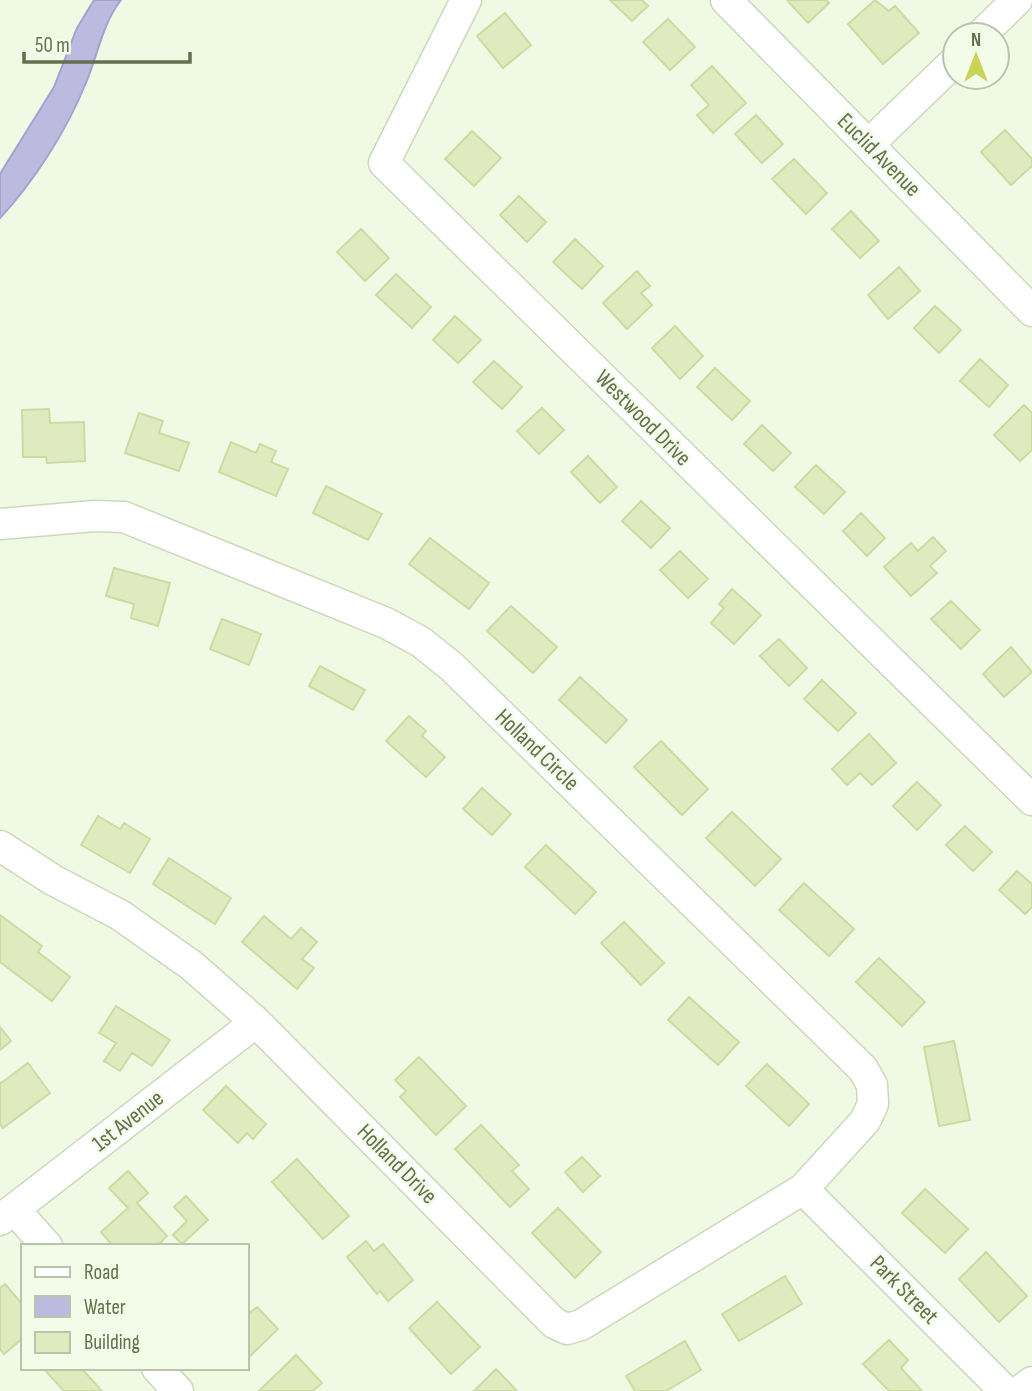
<svg xmlns="http://www.w3.org/2000/svg" width="1032" height="1391" font-family="'Sofia Sans Condensed',sans-serif">
<style>
.water{fill:#bcbbdf;stroke:#a4a3d0;stroke-width:2}
.building{fill:#dfebbf;stroke:#cddba2;stroke-width:2}
.lines{fill:none;stroke-linecap:round;stroke-linejoin:round}
.minor-casing{stroke:#ced7bc;stroke-width:33}
.minor{stroke:#fff;stroke-width:30}
.labels{text-anchor:middle;dominant-baseline:central;stroke-width:5;stroke-linejoin:round;paint-order:stroke}
.street-label{font-size:23px;fill:#666e4d;stroke:#f3fce9}
</style>
<rect width="100%" height="100%" fill="#eff9e4"/>
<path class="water" d="M 94,0 L 121,0 C 102,24 97,58 85,85 C 67,130 33,183 0,218 L 0,174 L 54,87 L 77,28 Z"/>
<path class="building" d="M 610,0 L 642,0 L 648,6 L 632,21 Z
M 787,0 L 826,0 L 829,3 L 808,23 Z
M 875,0 L 889,11 L 895,6 L 919,33 L 883,64 L 848,24 Z
M 505,13 L 531,45 L 503,68 L 477,36 Z
M 668,19 L 695,47 L 670,70 L 643,42 Z
M 712,66 L 746,103 L 713,133 L 697,115 L 709,105 L 691,85 Z
M 756,115 L 783,144 L 762,163 L 735,134 Z
M 1005,130 L 1032,159 L 1032,166 L 1011,185 L 981,152 Z
M 472,131 L 501,158 L 474,186 L 445,159 Z
M 794,159 L 827,193 L 806,214 L 772,179 Z
M 519,196 L 546,222 L 527,242 L 500,215 Z
M 851,211 L 879,241 L 860,258 L 832,229 Z
M 361,229 L 389,258 L 365,281 L 337,252 Z
M 575,239 L 603,266 L 582,289 L 553,262 Z
M 899,267 L 920,291 L 888,319 L 868,295 Z
M 637,271 L 650,286 L 641,293 L 652,305 L 627,329 L 603,303 Z
M 396,274 L 431,307 L 412,328 L 376,295 Z
M 935,306 L 961,330 L 939,353 L 914,328 Z
M 455,316 L 481,340 L 458,363 L 433,340 Z
M 675,326 L 703,356 L 680,379 L 652,348 Z
M 980,359 L 1008,385 L 989,407 L 960,381 Z
M 494,361 L 522,387 L 502,409 L 473,382 Z
M 715,368 L 750,401 L 732,420 L 697,387 Z
M 1024,405 L 1032,413 L 1032,450 L 1020,461 L 994,435 Z
M 542,408 L 564,430 L 539,454 L 517,431 Z
M 49,409 L 50,423 L 84,422 L 85,461 L 47,463 L 46,457 L 23,457 L 22,410 Z
M 139,413 L 163,421 L 159,433 L 189,443 L 179,471 L 125,453 Z
M 762,425 L 791,453 L 773,471 L 744,444 Z
M 231,442 L 256,453 L 260,444 L 276,451 L 271,462 L 288,469 L 276,496 L 219,472 Z
M 588,456 L 617,487 L 600,503 L 571,472 Z
M 816,465 L 845,492 L 824,514 L 795,487 Z
M 326,486 L 382,514 L 368,540 L 313,513 Z
M 641,501 L 670,528 L 651,548 L 622,521 Z
M 861,513 L 885,538 L 867,556 L 843,531 Z
M 933,537 L 946,551 L 930,566 L 937,573 L 911,596 L 884,567 L 911,543 L 918,551 Z
M 430,538 L 489,583 L 469,609 L 409,564 Z
M 680,551 L 708,579 L 688,598 L 660,570 Z
M 114,568 L 170,583 L 158,626 L 131,618 L 134,604 L 106,596 Z
M 732,589 L 761,615 L 734,644 L 711,623 L 724,608 L 719,604 Z
M 951,601 L 980,630 L 961,649 L 931,619 Z
M 511,606 L 557,647 L 533,673 L 487,631 Z
M 222,619 L 261,634 L 249,665 L 210,649 Z
M 779,639 L 807,668 L 789,686 L 760,656 Z
M 1011,647 L 1032,672 L 1004,697 L 983,674 Z
M 320,666 L 365,690 L 353,710 L 309,686 Z
M 580,677 L 627,720 L 606,743 L 559,700 Z
M 822,680 L 856,713 L 838,731 L 804,699 Z
M 409,716 L 426,731 L 422,736 L 445,757 L 426,777 L 386,741 Z
M 869,734 L 896,763 L 872,785 L 860,773 L 847,785 L 832,769 Z
M 661,741 L 708,789 L 682,815 L 634,767 Z
M 917,782 L 941,805 L 917,830 L 893,806 Z
M 482,788 L 511,814 L 492,835 L 463,809 Z
M 732,812 L 781,859 L 755,886 L 706,838 Z
M 98,816 L 120,829 L 124,823 L 150,839 L 130,873 L 81,845 Z
M 965,826 L 992,852 L 973,871 L 946,845 Z
M 546,845 L 596,892 L 575,914 L 525,867 Z
M 169,858 L 231,898 L 215,924 L 153,884 Z
M 1017,871 L 1032,884 L 1032,907 L 1025,914 L 999,890 Z
M 804,883 L 854,929 L 829,956 L 779,910 Z
M 0,915 L 42,946 L 38,952 L 70,977 L 52,1001 L 0,962 Z
M 264,916 L 291,939 L 301,928 L 317,942 L 302,959 L 314,968 L 297,989 L 242,942 Z
M 624,922 L 664,963 L 641,985 L 601,943 Z
M 879,958 L 925,1002 L 902,1026 L 856,982 Z
M 689,997 L 739,1042 L 718,1065 L 668,1020 Z
M 116,1006 L 170,1040 L 152,1066 L 132,1053 L 120,1071 L 104,1061 L 116,1043 L 99,1033 Z
M 0,1027 L 11,1041 L 0,1050 Z
M 954,1041 L 970,1120 L 939,1126 L 924,1047 Z
M 419,1057 L 466,1106 L 436,1135 L 400,1097 L 406,1091 L 395,1080 Z
M 28,1063 L 50,1093 L 3,1128 L 0,1124 L 0,1084 Z
M 767,1064 L 809,1104 L 789,1126 L 746,1086 Z
M 226,1086 L 266,1124 L 253,1139 L 247,1133 L 238,1143 L 203,1110 Z
M 481,1125 L 519,1165 L 512,1171 L 529,1189 L 510,1207 L 455,1149 Z
M 582,1157 L 600,1176 L 583,1192 L 565,1172 Z
M 297,1159 L 349,1216 L 323,1239 L 272,1182 Z
M 128,1171 L 148,1193 L 137,1203 L 167,1236 L 157,1246 L 113,1246 L 101,1232 L 128,1208 L 109,1188 Z
M 925,1189 L 968,1229 L 945,1253 L 902,1213 Z
M 186,1196 L 208,1220 L 182,1244 L 173,1235 L 187,1221 L 174,1207 Z
M 558,1208 L 601,1252 L 575,1278 L 532,1233 Z
M 366,1241 L 374,1251 L 383,1244 L 413,1280 L 388,1301 L 380,1291 L 377,1294 L 347,1257 Z
M 986,1252 L 1027,1296 L 999,1322 L 959,1279 Z
M 785,1276 L 802,1304 L 739,1341 L 722,1314 Z
M 5,1284 L 23,1305 L 23,1338 L 4,1354 L 0,1349 L 0,1288 Z
M 437,1302 L 480,1347 L 451,1374 L 409,1328 Z
M 257,1307 L 278,1329 L 247,1359 L 247,1315 Z
M 889,1340 L 908,1360 L 901,1368 L 922,1391 L 889,1391 L 863,1364 Z
M 685,1341 L 701,1370 L 666,1391 L 635,1391 L 626,1376 Z
M 296,1355 L 322,1383 L 313,1391 L 259,1391 Z
M 43,1368 L 81,1368 L 102,1391 L 64,1391 Z
M 496,1369 L 517,1391 L 474,1391 Z"/>
<g class="lines">
<defs>
<path id="minor" d="M 466,0 L 384,163 L 1032,800
M 726,0 L 1032,311
M 981,35 L 1017,0
M 869,144 L 955,61
M 0,524 L 94,516 L 124,517 L 386,623 L 421,642 L 452,667 L 863,1069 L 872,1085 L 873,1104 L 865,1121 L 803,1189 L 581,1325 L 567,1329 L 554,1323 L 256,1022 L 191,965 L 120,915 L 53,880 L 0,846
M 803,1189 L 1005,1391
M 14,1209 L 47,1246
M 0,1220 L 256,1022
M 157,1368 L 178,1391
M 1020,1391 L 1032,1382"/>
</defs>
<use href="#minor" class="minor-casing"/>
<use href="#minor" class="minor"/>
</g>
<g class="labels">
<g class="street-label">
<text transform="translate(879 155) rotate(45)">Euclid Avenue</text>
<text transform="translate(643 418) rotate(45)">Westwood Drive</text>
<text transform="translate(537 750) rotate(44)">Holland Circle</text>
<text transform="translate(128 1121) rotate(-38)">1st Avenue</text>
<text transform="translate(397 1164) rotate(45)">Holland Drive</text>
<text transform="translate(904 1290) rotate(45)">Park Street</text>
</g>
</g>
<rect x="21" y="1244" width="228" height="126" fill="#f3fce9" stroke="#bbc3ab" stroke-width="2"/>
<rect x="35" y="1267" width="35" height="10" fill="#ffffff" stroke="#bbc3ab" stroke-width="2"/>
<text x="84" y="1279" font-size="21" fill="#666e4d">Road</text>
<rect x="35" y="1296" width="35" height="21" fill="#bcbbdf" stroke="#bbc3ab" stroke-width="2"/>
<text x="84" y="1314" font-size="21" fill="#666e4d">Water</text>
<rect x="35" y="1332" width="35" height="21" fill="#dfebbf" stroke="#bbc3ab" stroke-width="2"/>
<text x="84" y="1349" font-size="21" fill="#666e4d">Building</text>
<g transform="translate(976 56)"><circle r="33" fill="#f3fce9" stroke="#bbc3ab" stroke-width="2"/>
<path d="M0-5L12 26L0 18L-12 26Z" fill="#c8d358"/>
<text y="-10" font-size="19" font-weight="bold" text-anchor="middle" fill="#666e4d">N</text>
</g>
<path d="M24 52v10h166v-10" fill="none" stroke="#666e4d" stroke-width="3.5"/>
<text x="35" y="52" font-size="21" fill="#666e4d" stroke="#f3fce9" stroke-width="5" paint-order="stroke">50 m</text>
</svg>
